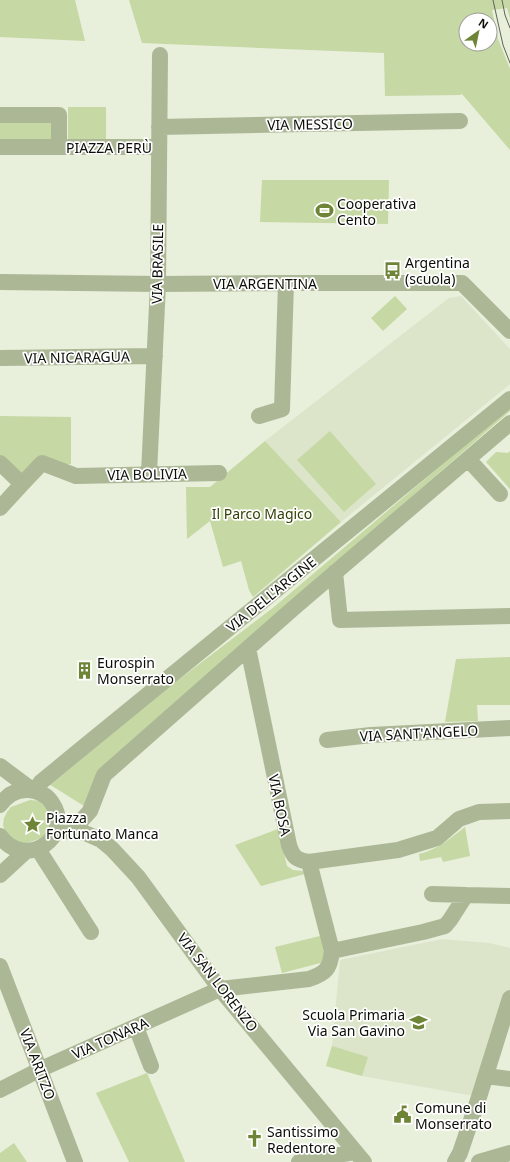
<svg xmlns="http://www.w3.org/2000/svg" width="510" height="1162" font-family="'Noto Sans',sans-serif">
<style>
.built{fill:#dce5ca}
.green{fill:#c6d8a3;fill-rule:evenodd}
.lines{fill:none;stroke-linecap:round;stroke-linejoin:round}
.minor{stroke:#acb796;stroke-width:16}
.tram{stroke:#606459;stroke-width:1}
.labels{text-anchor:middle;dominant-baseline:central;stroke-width:3.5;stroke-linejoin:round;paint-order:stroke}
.street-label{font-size:14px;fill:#0b0d07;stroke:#fff}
.poi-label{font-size:14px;fill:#0b0d07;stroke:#fff;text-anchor:start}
.park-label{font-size:14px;fill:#324004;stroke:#fff}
</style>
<rect width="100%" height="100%" fill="#e8efdb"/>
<path class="built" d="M 461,296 L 510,349 L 510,384 L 341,522 L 265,441 L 449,298 Z
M 442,939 L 489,943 L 510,948 L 510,998 L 479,1097 L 362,1076 L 326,1066 L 332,1046 L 340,960 Z"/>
<path class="green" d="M 0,0 L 75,0 L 85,41 L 0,37 Z
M 129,0 L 510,0 L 510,19 L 507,8 L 492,10 L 498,39 L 510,69 L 510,150 L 462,94 L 460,95 L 385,96 L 384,53 L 142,43 ZM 466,20 L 490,20 L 490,44 L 466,44 Z
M 68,107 L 106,107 L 106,141 L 68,141 Z
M 0,122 L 54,123 L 54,142 L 0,141 Z
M 262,180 L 389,180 L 388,224 L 260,222 Z
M 395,296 L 407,309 L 383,331 L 371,318 Z
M 510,407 L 510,411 L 166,711 L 84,806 L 49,784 L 156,697 L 274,607 Z
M 0,416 L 71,417 L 71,464 L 35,468 L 25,480 L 0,457 Z
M 330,431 L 376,484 L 344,512 L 297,460 Z
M 265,441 L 341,522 L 253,597 L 249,590 L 241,561 L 223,567 L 210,521 L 187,539 L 186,487 L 210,487 Z
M 510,451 L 510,489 L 486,462 L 496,452 L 508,453 Z
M 510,657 L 510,705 L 477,705 L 478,721 L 445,722 L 456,659 Z
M 30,800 L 40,801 L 48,807 L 52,825 L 42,838 L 27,843 L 20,843 L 14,841 L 5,831 L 3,825 L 4,818 L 7,812 L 11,807 Z
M 465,827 L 470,856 L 443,862 L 441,857 L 420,861 L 419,854 C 439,849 449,839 465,827 Z
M 278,829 L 287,866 L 293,870 L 303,871 L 305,874 L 261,886 L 235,845 Z
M 324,935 L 324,962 L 282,973 L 275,947 Z
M 332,1046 L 368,1057 L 362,1076 L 326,1066 Z
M 147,1073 L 185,1162 L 129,1162 L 96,1093 Z
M 14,1143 L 27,1162 L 0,1162 L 0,1153 Z"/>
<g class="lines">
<path class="minor" d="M 0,115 L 59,115 L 59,147 L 0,147
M 159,127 L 460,121
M 59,147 L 159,147
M 0,282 L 158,284 L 286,283 L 462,283 L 510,331
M 0,358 L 155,356
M 259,416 L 282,409 L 286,283
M 468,459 L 500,494
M 0,463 L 22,484 L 0,508
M 149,473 L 158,284 L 160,55
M 22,484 L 42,463 L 76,476 L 219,473
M 335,572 L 340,620 L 510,616
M 248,648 L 289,845 C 293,857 296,860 309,862 L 398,850 L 437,838 L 459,819 L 479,812 L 510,811
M 327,740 L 371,735 L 510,728
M 0,766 L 32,790
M 34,791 L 41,782 L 75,754 L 510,399
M 0,805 C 7,795 17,789 29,790 C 38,791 47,795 52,803 C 75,837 25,871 0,836
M 72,831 L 90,811 L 104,775 L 296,606 L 510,423
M 55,832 L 72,831 L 85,833 L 101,840 L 112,849 L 138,877 L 220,989 L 364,1162
M 38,849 L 91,932
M 0,875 L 26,851
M 432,894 L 466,895
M 332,951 L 423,932 L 445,926 L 450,920 L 466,895 L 510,896
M 0,966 L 75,1162
M 136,1027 L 151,1066
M 486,1076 L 510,1079
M 0,1090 L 41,1069 L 220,989 L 309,979 C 326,973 330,969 332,951 L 309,862
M 299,1162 L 355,1152
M 455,1162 L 460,1153 L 479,1097 L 510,998
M 479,1162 L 510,1153"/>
<path class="tram" d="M 493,0 L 503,45 L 510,63
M 502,0 L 505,15 L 510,28"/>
</g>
<defs>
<symbol id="stadium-bare" viewBox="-9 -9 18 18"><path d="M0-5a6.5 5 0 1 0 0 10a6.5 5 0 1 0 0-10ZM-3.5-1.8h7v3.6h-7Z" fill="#6e8436" stroke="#fff" stroke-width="2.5" paint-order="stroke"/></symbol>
<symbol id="bus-bare" viewBox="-9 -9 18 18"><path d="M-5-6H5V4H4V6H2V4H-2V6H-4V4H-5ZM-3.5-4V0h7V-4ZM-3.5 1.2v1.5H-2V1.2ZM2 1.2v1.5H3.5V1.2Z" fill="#6e8436" stroke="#fff" stroke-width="2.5" paint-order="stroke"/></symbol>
<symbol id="building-bare" viewBox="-9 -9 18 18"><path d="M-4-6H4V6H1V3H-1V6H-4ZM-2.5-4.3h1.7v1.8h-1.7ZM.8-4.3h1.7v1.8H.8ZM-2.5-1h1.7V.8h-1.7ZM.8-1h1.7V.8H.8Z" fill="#6e8436" stroke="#fff" stroke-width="2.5" paint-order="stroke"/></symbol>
<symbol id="sight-bare" viewBox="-9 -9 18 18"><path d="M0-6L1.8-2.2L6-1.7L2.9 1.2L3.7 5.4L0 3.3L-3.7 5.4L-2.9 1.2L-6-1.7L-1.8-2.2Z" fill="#6e8436" stroke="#fff" stroke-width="2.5" paint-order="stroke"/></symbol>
<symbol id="school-bare" viewBox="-9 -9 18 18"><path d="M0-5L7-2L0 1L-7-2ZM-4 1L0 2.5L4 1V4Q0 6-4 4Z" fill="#6e8436" stroke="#fff" stroke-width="2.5" paint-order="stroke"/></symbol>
<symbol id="civic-bare" viewBox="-9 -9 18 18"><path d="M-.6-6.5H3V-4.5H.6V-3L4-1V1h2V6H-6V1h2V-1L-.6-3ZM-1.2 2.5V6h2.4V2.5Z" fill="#6e8436" stroke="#fff" stroke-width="2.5" paint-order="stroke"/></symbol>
<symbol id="church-bare" viewBox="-9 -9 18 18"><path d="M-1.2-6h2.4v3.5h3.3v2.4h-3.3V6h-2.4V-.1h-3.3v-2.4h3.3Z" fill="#6e8436" stroke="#fff" stroke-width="2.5" paint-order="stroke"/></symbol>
</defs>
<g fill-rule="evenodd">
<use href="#stadium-bare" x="312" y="198" width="25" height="25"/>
<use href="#bus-bare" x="380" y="258" width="25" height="25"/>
<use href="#building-bare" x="72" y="658" width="25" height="25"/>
<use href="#sight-bare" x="20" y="812" width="25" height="25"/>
<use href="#school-bare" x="406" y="1010" width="25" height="25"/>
<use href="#civic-bare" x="390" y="1102" width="25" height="25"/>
<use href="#church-bare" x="242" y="1126" width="25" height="25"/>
</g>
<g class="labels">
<g class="street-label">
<text transform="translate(310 124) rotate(-1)">VIA MESSICO</text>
<text x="109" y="147">PIAZZA PERÙ</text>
<text transform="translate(157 264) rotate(-89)">VIA BRASILE</text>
<text x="265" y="283">VIA ARGENTINA</text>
<text transform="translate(77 357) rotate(-1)">VIA NICARAGUA</text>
<text transform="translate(147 474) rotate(-1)">VIA BOLIVIA</text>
<text transform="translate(271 594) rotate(-39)">VIA DELL'ARGINE</text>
<text transform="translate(419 733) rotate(-3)">VIA SANT'ANGELO</text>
<text transform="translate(280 805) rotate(78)">VIA BOSA</text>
<text transform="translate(218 982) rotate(52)">VIA SAN LORENZO</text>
<text transform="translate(110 1038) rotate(-24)">VIA TONARA</text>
<text transform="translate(38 1064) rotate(69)">VIA ARITZO</text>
</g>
<g class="poi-label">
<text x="337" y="203">Cooperativa<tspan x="337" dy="16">Cento</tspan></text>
<text x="405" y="262">Argentina<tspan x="405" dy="16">(scuola)</tspan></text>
<text x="97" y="662">Eurospin<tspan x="97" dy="16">Monserrato</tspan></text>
<text x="46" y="817">Piazza<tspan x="46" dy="16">Fortunato Manca</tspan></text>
<text x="405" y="1014" text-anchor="end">Scuola Primaria<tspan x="405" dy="16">Via San Gavino</tspan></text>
<text x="415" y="1107">Comune di<tspan x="415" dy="16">Monserrato</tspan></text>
<text x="267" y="1131">Santissimo<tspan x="267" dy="16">Redentore</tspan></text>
</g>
<g class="park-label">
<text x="262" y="513">Il Parco Magico</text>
</g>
</g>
<g transform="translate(478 32) rotate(33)"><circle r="19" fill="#ffffff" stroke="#9d9e9c"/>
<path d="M0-3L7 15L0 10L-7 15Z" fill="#6e8436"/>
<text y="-6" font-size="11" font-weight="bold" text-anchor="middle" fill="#0b0d07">N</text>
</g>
</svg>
